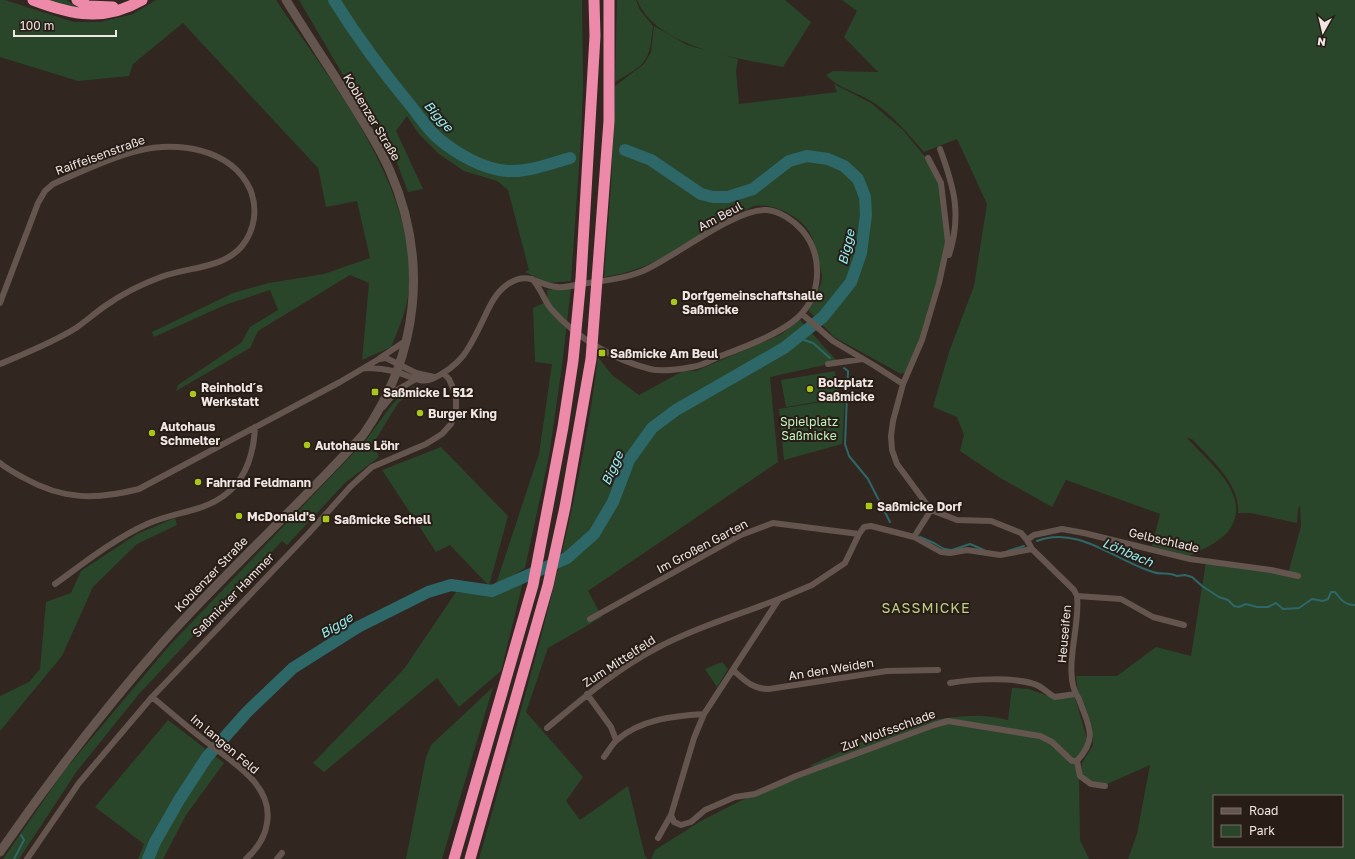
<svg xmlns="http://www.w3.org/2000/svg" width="1355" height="859" font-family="'Golos Text',sans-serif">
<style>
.green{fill:#29462a;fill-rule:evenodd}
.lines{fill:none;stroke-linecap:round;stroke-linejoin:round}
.stream{stroke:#2d6768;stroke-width:2}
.river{stroke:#2d6768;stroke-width:12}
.minor{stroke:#64554e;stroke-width:6}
.secondary{stroke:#64554e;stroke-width:9}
.motorway{stroke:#ee8aa9;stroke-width:11}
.poi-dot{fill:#a8c71c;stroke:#281c16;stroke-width:1.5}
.labels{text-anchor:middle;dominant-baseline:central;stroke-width:4;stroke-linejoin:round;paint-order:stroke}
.street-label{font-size:12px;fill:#f0e7e3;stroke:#281c16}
.poi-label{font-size:12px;font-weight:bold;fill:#f0e7e3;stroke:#281c16;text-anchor:start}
.park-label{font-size:12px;fill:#bff5bf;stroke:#281c16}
.water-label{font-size:13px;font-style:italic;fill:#92f1f2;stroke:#281c16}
.quarter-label{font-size:14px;letter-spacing:1px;fill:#bbcf84;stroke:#281c16}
</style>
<rect width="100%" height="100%" fill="#322620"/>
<path class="green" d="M 0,0 L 5,0 L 74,22 L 100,22 L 133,14 L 156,0 L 276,0 C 330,80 418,188 409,289 C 407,310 399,328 391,347 L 362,360 L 369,283 L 350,275 L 258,331 L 250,348 L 176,391 L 178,385 L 241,343 L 250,327 L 278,310 L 270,290 L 225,305 L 154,337 L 152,332 L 233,293 L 269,283 L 324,274 L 370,258 L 357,201 L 326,207 L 318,168 L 183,23 L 133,64 L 129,76 L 78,81 L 0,57 Z
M 45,0 L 66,0 L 81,9 Z
M 299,0 L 582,0 L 583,86 L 581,137 L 571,281 L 549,283 L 525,272 L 529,270 L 508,190 L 497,181 L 464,171 L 439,154 L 418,133 L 407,116 L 396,131 L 423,189 L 408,192 L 393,152 L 340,70 Z
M 617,0 L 636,0 L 640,10 L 653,26 C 649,63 647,63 615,82 Z
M 637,0 L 785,0 L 811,22 L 783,67 C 737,58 657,48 637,0 Z
M 842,0 L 1355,0 L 1355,859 L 1128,859 L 1137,834 L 1150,765 L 1105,785 L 1092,783 L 1081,775 L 1082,763 L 1093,745 L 1092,727 L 1078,692 L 1076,676 L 1117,676 L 1156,647 L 1191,656 L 1206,562 L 1271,571 L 1290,577 L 1288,574 L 1301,526 L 1300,505 L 1298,509 L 1297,523 L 1251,513 L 1238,513 C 1240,484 1213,462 1195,442 L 1192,439 L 1187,438 C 1206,460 1253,494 1230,529 C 1222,541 1203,549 1190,556 L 1152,546 L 1160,514 L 1066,480 L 1052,507 L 1002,479 L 960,451 L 964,435 L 957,417 L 933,407 L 949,352 L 974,286 L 987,204 L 957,139 L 924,152 C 909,135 890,112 871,101 C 856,92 838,88 826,75 L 833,71 L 878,72 L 844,37 L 857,11 ZM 1214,796 L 1342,796 L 1342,846 L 1214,846 Z
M 654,26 L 687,45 L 738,59 L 736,71 L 739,104 L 837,92 L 834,84 L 871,103 L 903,130 L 926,158 L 940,184 L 946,242 L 938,282 L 921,338 L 907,371 L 901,374 L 834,337 L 809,311 C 810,299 822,290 822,277 C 822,273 820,267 819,262 C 817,252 814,239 808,230 C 798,215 772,203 754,206 C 704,229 660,270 604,277 L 611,186 L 615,86 L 644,64 L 651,52 Z
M 571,287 L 562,366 L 549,456 L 525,568 L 495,587 L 539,454 L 552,364 L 535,362 L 533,308 L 548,301 L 547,290 Z
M 800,320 L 838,362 L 770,377 L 778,462 L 588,591 L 602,617 L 548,648 L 526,712 L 583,777 L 566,801 L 580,820 L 628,786 L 645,856 L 648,859 L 479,859 C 525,693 577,528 598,357 L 612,375 L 639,395 L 683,371 L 696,371 L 780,335 Z
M 835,371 L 839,398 L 786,407 L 781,380 Z
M 418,385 L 417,395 L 408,395 L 398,403 L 373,444 L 379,457 L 346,482 L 287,545 L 282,541 L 139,694 L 77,771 L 19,859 L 3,859 L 64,771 L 169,646 L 366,440 L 391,406 L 406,390 Z
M 845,398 L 842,444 L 784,460 L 779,409 Z
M 441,447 L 508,516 L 489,586 L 450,545 L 436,552 L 382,470 Z
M 175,518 L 177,525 L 137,544 L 93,587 L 62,656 L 0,731 L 0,696 L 29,682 L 40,669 L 46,602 L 71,593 L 81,571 L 137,534 Z
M 524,578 L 501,671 L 459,707 L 437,678 L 324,772 L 313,763 L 404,669 L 456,592 L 492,596 Z
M 722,662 L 728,669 L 717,687 L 705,669 Z
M 493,687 L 442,859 L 406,859 L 426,757 L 431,745 Z
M 1012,688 L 1029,689 L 1054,698 L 1074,696 L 1076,701 L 1088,742 L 1076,762 L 1079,778 L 1080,840 L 1089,859 L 651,859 L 655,850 L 701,821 L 740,801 L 837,762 L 816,767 L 809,766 L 884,732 C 908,723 949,716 974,716 C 985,715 997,718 1008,720 Z
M 168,720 L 224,763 L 186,815 L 163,859 L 138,859 L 144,844 L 95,807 Z"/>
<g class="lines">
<path class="stream" d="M 800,335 L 804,340 L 813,343 L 830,358
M 844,368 L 848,371 L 845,444 L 849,456 L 868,479 L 890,522
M 920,537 L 934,543 L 944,549 L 952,550 L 970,544 L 984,550
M 1037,541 C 1078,525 1116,561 1153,572 C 1161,575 1169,572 1177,576 L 1185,575 L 1192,577 L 1202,586 L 1219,597 L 1228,600 L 1234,606 L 1239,607 L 1246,604 L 1257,607 L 1268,607 L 1276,603 L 1283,609 L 1299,608 L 1312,599 L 1323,601 L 1328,599 L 1331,592 L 1335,592 C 1341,600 1345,605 1355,605
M 1008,551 L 1024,546
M 14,859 L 24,840 L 21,835"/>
<path class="river" d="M 334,0 C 357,37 383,72 411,106 C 420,117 428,130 439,139 C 457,154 483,169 507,171 C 529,172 549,164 570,158
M 148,859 L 155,842 L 179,800 L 207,757 L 247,712 L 293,668 L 358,627 L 428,592 L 451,585 L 492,591 L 567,558 L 594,534 L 613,502 L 629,460 L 652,428 L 676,410 L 784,348 L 823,317 L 851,282 L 861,253 L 866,215 L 865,197 L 858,179 L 844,166 L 828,159 L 807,156 L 789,161 L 753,189 L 728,197 L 713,197 L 701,194 L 651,160 L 625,150"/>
<path class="minor" d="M 940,149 C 954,187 962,215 949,255
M 0,303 L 38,203 L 45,191 L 53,184 C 78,173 111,157 137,151 C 177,141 231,148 250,189 C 258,208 255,230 242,246 C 223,269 187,267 161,277 C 142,284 122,294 105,306 C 95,313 86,321 76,328 C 52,343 26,353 0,364
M 802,314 L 833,341 L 875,366 L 903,384 L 893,421 L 891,436 L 892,450 L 897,464 L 931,510 L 957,520 L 991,521 L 1021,533 L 1027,540 L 1032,549 L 1074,590 L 1077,596 L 1121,599 L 1153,617 L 1184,625
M 380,358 L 407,340
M 828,364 L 863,359
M 364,368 C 375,368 386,369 396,372 C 408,375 420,384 432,379 C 463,365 470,347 484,318 C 490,305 496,292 508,284 C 530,270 538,286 557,287 C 564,288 572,286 580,284 C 602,281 623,279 643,271 C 675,257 735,208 767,210 C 780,211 794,221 802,230 C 822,253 822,289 803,312 C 787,332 742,348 718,357 C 710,361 701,366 692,367 C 681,369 661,372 650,369 C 614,360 577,338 552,310 C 544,301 541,288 532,279
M 903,384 L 922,340 L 939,283 L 948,242 L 941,183 L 928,158
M 383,407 L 397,390 L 416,379
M 0,463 C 7,469 15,473 24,478 C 63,500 96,500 139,489 L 340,382 L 379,359 L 386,358 L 416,373 L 434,377
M 859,534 L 845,563 L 812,585 L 779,599 L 704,714 L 694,738 L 671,815 L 674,822 L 681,825 L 691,822 L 705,810 L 735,797 L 755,794 L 796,776 L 934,725 L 948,721 L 1040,736 L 1052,742 L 1072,761 L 1077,761 L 1080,776 L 1091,784 L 1105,786
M 914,537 L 941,552 L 950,553 L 967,550 L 1000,555 L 1032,549
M 1027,540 L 1034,535 L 1062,529 L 1084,533 L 1190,559 L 1271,570 L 1298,576
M 55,584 C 84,563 114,539 147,524 C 163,517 179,514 196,509 C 237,497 253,468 255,427
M 1077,596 C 1081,626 1061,674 1079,699 C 1088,726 1099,737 1077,761
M 590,619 L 741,535 L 773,523 L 859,534 L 864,527 L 871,526 L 914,537 L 931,510
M 733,670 C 745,681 753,689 769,689 L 887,671 L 938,670
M 950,683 C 972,679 1013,677 1034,684 C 1042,686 1048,694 1055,697 L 1075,694
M 587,694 L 611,727 L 616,740
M 152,697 C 169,711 186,726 204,740 C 230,761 274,784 267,823 C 265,838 257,849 246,859
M 547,728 C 581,700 615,670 655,649 C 694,628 738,615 779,599
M 604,757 C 608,752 612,744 617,740 C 641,719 674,716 704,714
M 658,838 L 671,815
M 27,859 L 79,783 L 152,697 L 308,534 L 351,486 L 372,467 L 426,444 L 442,434 L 451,424 L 456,410 L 456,395 L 449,379 L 444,374
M 277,859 L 282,853"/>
<path class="secondary" d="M 0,852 C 51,778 106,707 165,640 C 229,569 299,505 363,435 C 419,355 429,260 390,171 C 380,148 367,128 354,107 C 332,71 308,36 286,0"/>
<path class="motorway" d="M 33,0 C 72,15 104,22 142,0
M 77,0 L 88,6 L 113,7
M 454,859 L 533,585 L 563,427 L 573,361 L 581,278 L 595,36 L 594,0
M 470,859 L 548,585 L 565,507 L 591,359 L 609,121 L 609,0"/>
</g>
<g class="poi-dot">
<circle cx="674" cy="302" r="4"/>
<rect x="598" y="349" width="8" height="8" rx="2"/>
<circle cx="810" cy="389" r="4"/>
<rect x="371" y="388" width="8" height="8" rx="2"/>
<circle cx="193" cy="394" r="4"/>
<circle cx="420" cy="413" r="4"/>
<circle cx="152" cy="433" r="4"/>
<circle cx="307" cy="445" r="4"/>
<circle cx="198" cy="482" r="4"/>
<rect x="865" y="502" width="8" height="8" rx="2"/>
<circle cx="239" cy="516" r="4"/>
<rect x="322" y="515" width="8" height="8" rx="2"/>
</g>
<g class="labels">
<g class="street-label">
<text transform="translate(372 117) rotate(59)">Koblenzer Straße</text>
<text transform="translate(100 155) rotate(-20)">Raiffeisenstraße</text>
<text transform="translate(720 216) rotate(-28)">Am Beul</text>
<text transform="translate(1164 540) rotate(13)">Gelbschlade</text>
<text transform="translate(702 546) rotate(-28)">Im Großen Garten</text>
<text transform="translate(211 574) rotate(-46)">Koblenzer Straße</text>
<text transform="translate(233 595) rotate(-46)">Saßmicker Hammer</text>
<text transform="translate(1064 634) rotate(-85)">Heuseifen</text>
<text transform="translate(619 661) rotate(-33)">Zum Mittelfeld</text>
<text transform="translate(831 669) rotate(-9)">An den Weiden</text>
<text transform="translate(888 730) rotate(-20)">Zur Wolfsschlade</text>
<text transform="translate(225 744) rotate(40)">Im langen Feld</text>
</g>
<g class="poi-label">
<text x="682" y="295">Dorfgemeinschaftshalle<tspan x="682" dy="14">Saßmicke</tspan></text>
<text x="610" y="353">Saßmicke Am Beul</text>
<text x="818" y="382">Bolzplatz<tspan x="818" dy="14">Saßmicke</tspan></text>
<text x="201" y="387">Reinhold´s<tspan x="201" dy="14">Werkstatt</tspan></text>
<text x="383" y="392">Saßmicke L 512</text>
<text x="428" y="413">Burger King</text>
<text x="160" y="426">Autohaus<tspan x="160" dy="14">Schmelter</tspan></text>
<text x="315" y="445">Autohaus Löhr</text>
<text x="206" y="482">Fahrrad Feldmann</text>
<text x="877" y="506">Saßmicke Dorf</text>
<text x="247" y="516">McDonald's</text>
<text x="334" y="519">Saßmicke Schell</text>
</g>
<g class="park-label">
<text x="809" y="421">Spielplatz<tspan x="809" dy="14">Saßmicke</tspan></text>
</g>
<g class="water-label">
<text transform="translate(439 116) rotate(48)">Bigge</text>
<text transform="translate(846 247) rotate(-77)">Bigge</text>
<text transform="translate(612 468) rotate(-66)">Bigge</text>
<text transform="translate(1128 552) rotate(23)">Löhbach</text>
<text transform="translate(336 625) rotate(-32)">Bigge</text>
</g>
<g class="quarter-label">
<text x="926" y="607">SASSMICKE</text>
</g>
</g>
<rect x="1213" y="795" width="130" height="52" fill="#281c16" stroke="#786d68"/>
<rect x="1221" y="808" width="20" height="6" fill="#64554e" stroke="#786d68"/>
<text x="1249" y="815" font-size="12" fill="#f0e7e3">Road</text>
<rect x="1221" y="825" width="20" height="12" fill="#29462a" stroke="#786d68"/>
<text x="1249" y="835" font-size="12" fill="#f0e7e3">Park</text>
<g transform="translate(1323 32) rotate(188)" stroke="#281c16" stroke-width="3" paint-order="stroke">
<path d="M0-3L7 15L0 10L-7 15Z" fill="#f0e7e3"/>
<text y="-6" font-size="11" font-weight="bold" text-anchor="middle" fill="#f0e7e3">N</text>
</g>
<path d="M14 30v6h102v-6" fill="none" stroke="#f0e7e3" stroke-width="2"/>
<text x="20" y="30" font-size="12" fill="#f0e7e3" stroke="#281c16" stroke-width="3" paint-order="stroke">100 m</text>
</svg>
